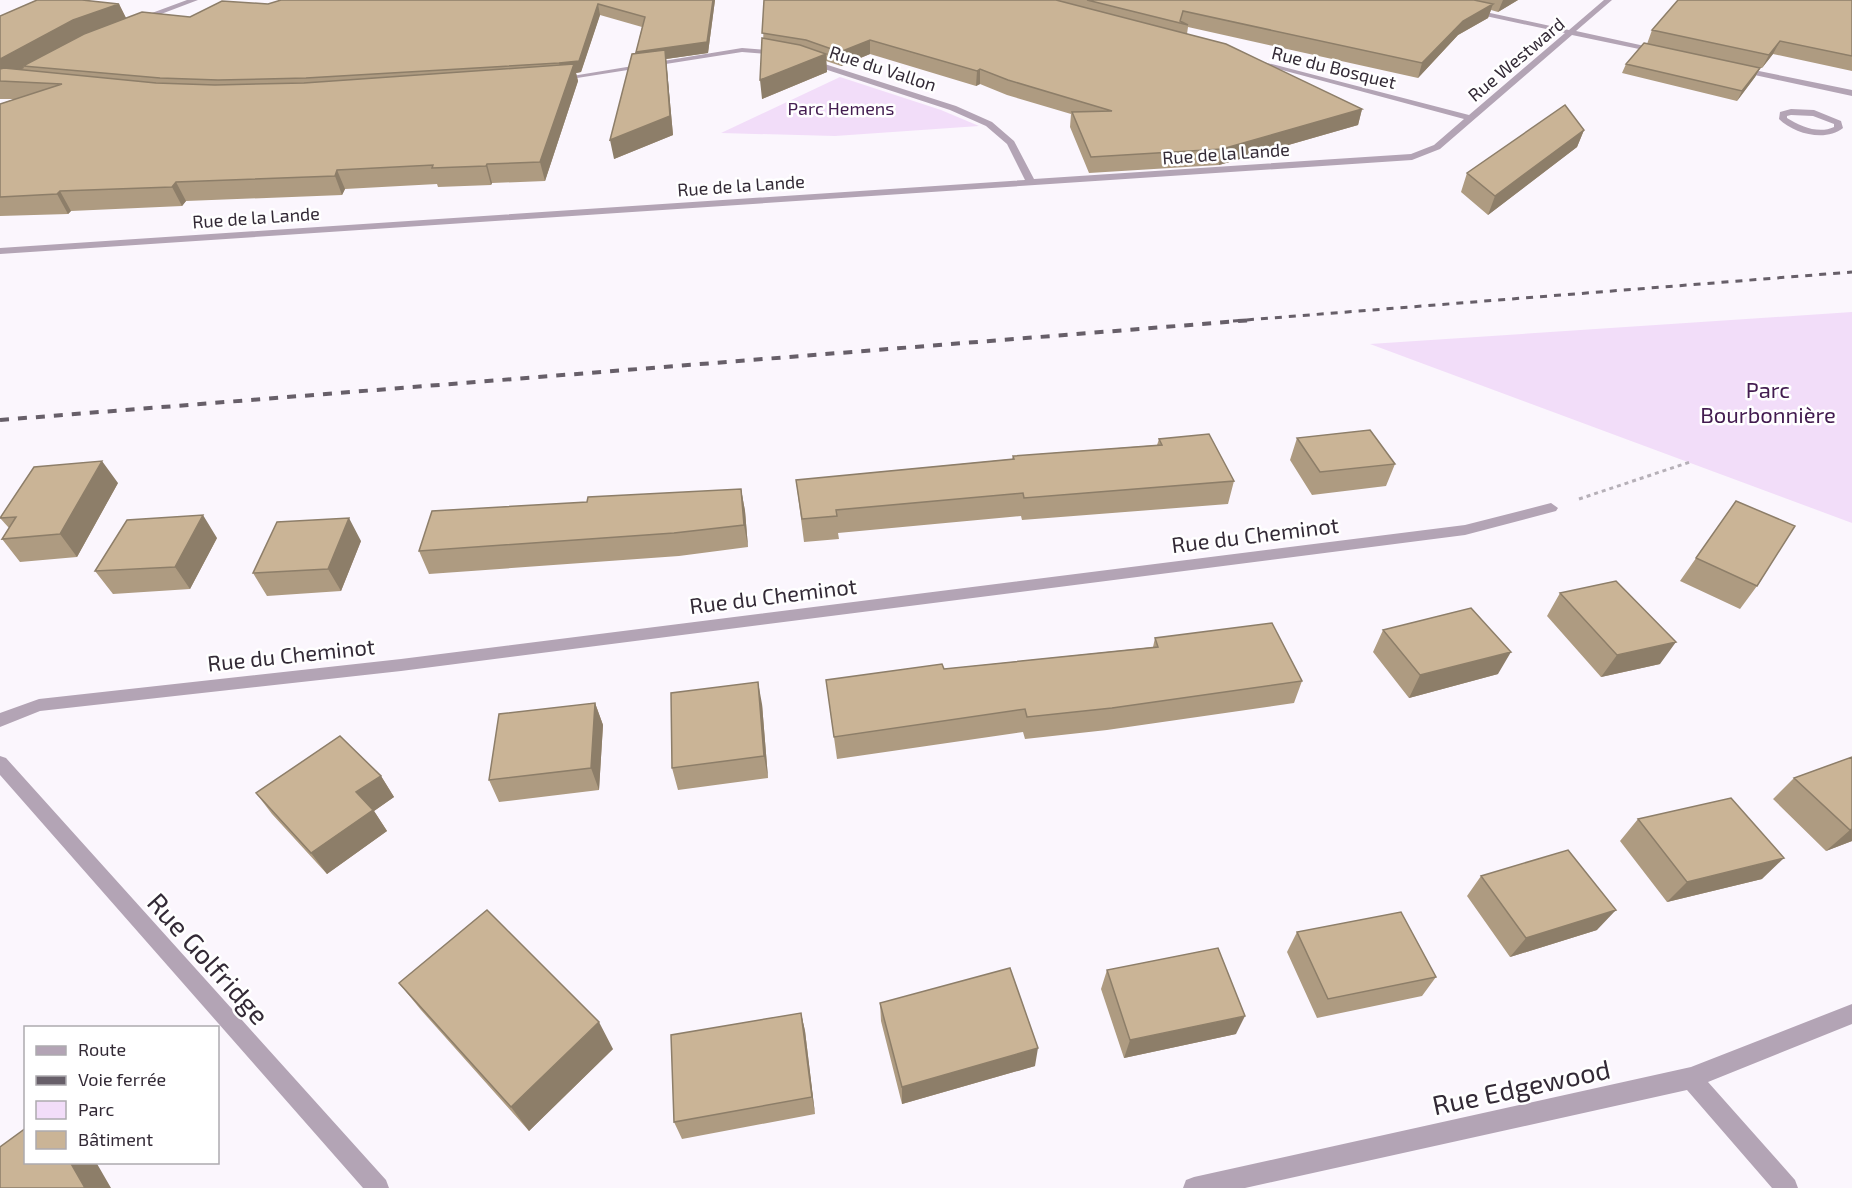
<svg xmlns="http://www.w3.org/2000/svg" width="1852" height="1188" font-family="'Exo 2',sans-serif">
<style>
.green{fill:#f2ddf9}
.lines{fill:none;stroke-linecap:round;stroke-linejoin:round}
.path{stroke:#b6b0b8;stroke-width:3;stroke-dasharray:4 4;stroke-linecap:butt}
.minor{fill:#b3a4b5;fill-rule:evenodd}
.rail-far1{stroke:#675f69;stroke-width:3;stroke-dasharray:7 7;stroke-linecap:butt}
.rail{stroke:#675f69;stroke-width:4;stroke-dasharray:9 9;stroke-linecap:butt}
.wall{fill:#ae9b81}
.shaded-wall{fill:#8d7e69}
.building{fill:#cab496;stroke:#8d7e69;stroke-width:1.5}
.labels{text-anchor:middle;dominant-baseline:central;stroke-width:5;stroke-linejoin:round;paint-order:stroke}
.far-street-label{font-size:18px;fill:#332a36;stroke:#fff}
.far-park-label{font-size:18px;fill:#431c50;stroke:#fff}
.park-label{font-size:22px;fill:#431c50;stroke:#fff}
.street-label{font-size:22px;fill:#332a36;stroke:#fff}
.near-street-label{font-size:27px;fill:#332a36;stroke:#fff}
</style>
<rect width="100%" height="100%" fill="#fbf6fd"/>
<path class="green" d="M 840,77 L 941,110 L 979,126 L 835,136 L 721,133 Z
M 1852,312 L 1852,523 L 1370,344 Z"/>
<g class="lines">
<path class="path" d="M 1579,499 L 1690,462"/>
<path class="minor" d="M 187,0 L 198,0 L 140,22 L 133,20 Z
M 1604,0 L 1612,0 L 1576,31 L 1663,50 L 1663,54 L 1572,35 L 1440,149 L 1412,160 L 0,254 L 0,248 L 1025,180 L 1007,144 L 986,126 L 950,110 L 806,63 L 805,61 L 809,59 L 956,106 L 992,122 L 1014,141 L 1034,179 L 1411,154 L 1434,145 L 1464,119 L 1252,62 L 1256,60 L 1469,115 L 1565,33 L 1467,12 L 1467,8 L 1569,30 Z
M 742,48 L 780,51 L 784,53 L 780,55 L 742,52 L 558,81 L 554,79 Z
M 1739,67 L 1852,90 L 1852,96 L 1736,71 L 1735,69 Z
M 1791,109 L 1814,110 L 1841,121 L 1843,128 C 1826,142 1794,134 1779,119 L 1780,112 ZM 1791,115 L 1813,116 L 1834,124 L 1834,127 C 1819,134 1801,127 1787,118 L 1787,116 Z
M 1551,503 L 1558,508 L 1556,511 L 1465,535 L 401,671 L 40,711 L 0,727 L 0,713 L 39,699 L 401,659 L 1465,525 Z
M 0,756 L 6,758 L 386,1180 L 389,1188 L 363,1188 L 0,775 Z
M 1852,1004 L 1852,1024 L 1708,1082 L 1795,1180 L 1798,1188 L 1772,1188 L 1687,1090 L 1245,1188 L 1183,1188 L 1186,1180 L 1194,1177 L 1691,1067 Z"/>
<path class="rail-far1" d="M 1233,321 L 1852,272"/>
<path class="rail" d="M 0,420 L 1252,320"/>
</g>
<path class="wall" d="M 715,0 L 708,53 L 666,59 L 673,135 L 614,159 L 636,52 L 642,27 L 600,15 L 581,72 L 576,73 L 578,81 L 545,181 L 492,183 L 491,185 L 438,187 L 437,184 L 345,189 L 342,195 L 186,201 L 182,206 L 71,211 L 68,214 L 0,216 L 0,104 L 14,99 L 0,99 L 0,16 L 119,4 L 126,18 L 190,17 L 268,4 Z
M 764,0 L 1518,0 L 1498,12 L 1491,10 L 1488,18 L 1458,35 L 1418,78 L 1188,27 L 1187,34 L 1362,109 L 1358,125 L 1219,165 L 1089,173 L 1070,127 L 1071,114 L 1007,95 L 980,84 L 976,86 L 870,54 L 841,66 L 826,61 L 827,72 L 762,99 Z
M 1852,0 L 1852,71 L 1773,54 L 1762,68 L 1760,68 L 1755,77 L 1737,101 L 1622,73 L 1626,64 L 1647,44 L 1652,30 L 1786,1 Z
M 1584,130 L 1577,147 L 1488,215 L 1461,192 L 1467,173 Z
M 1297,438 L 1395,464 L 1386,486 L 1312,495 L 1290,460 Z
M 1159,439 L 1234,481 L 1228,504 L 1022,520 L 1021,516 L 838,533 L 839,539 L 804,542 L 796,480 L 1012,459 L 1013,456 L 1157,445 Z
M 118,483 L 77,557 L 20,562 L 2,539 L 9,528 L 0,518 Z
M 741,489 L 745,511 L 748,547 L 679,556 L 429,574 L 419,551 L 587,502 Z
M 1736,501 L 1757,586 L 1740,609 L 1680,581 Z
M 217,538 L 190,589 L 113,594 L 95,571 Z
M 361,541 L 341,591 L 267,596 L 253,573 Z
M 1560,593 L 1660,664 L 1601,677 L 1547,616 Z
M 1383,630 L 1498,674 L 1409,698 L 1373,652 Z
M 1155,638 L 1302,681 L 1294,703 L 1107,730 L 1025,739 L 1023,732 L 837,759 L 826,680 L 944,669 L 1153,647 Z
M 595,703 L 603,725 L 599,790 L 499,802 L 489,780 Z
M 762,704 L 768,778 L 678,790 L 672,768 Z
M 1852,757 L 1852,841 L 1826,851 L 1773,799 L 1794,778 Z
M 381,776 L 394,797 L 374,811 L 387,831 L 327,874 L 272,814 L 256,793 Z
M 1638,819 L 1762,879 L 1667,902 L 1620,841 Z
M 1481,876 L 1597,930 L 1510,957 L 1467,896 Z
M 1297,932 L 1436,977 L 1422,996 L 1317,1018 L 1287,952 Z
M 1107,970 L 1236,1034 L 1124,1058 L 1101,989 Z
M 399,983 L 613,1049 L 529,1131 L 421,1010 Z
M 880,1003 L 1035,1066 L 902,1104 L 881,1021 Z
M 801,1013 L 805,1031 L 815,1114 L 682,1139 L 674,1122 Z"/>
<path class="shaded-wall" d="M 713,0 L 715,0 L 708,53 L 666,59 L 673,135 L 614,159 L 610,140 L 638,63 L 636,52 Z
M 1503,0 L 1518,0 L 1498,12 Z
M 119,4 L 127,20 L 23,66 L 24,68 L 0,81 L 0,59 L 73,20 Z
M 598,4 L 600,15 L 581,72 L 576,73 L 578,81 L 545,181 L 540,162 L 562,75 L 559,63 Z
M 1493,4 L 1488,18 L 1458,35 L 1418,78 L 1422,63 L 1463,21 Z
M 870,40 L 870,54 L 841,66 L 840,52 Z
M 1780,41 L 1773,54 L 1762,68 L 1769,55 Z
M 826,54 L 827,72 L 762,99 L 760,80 Z
M 1760,68 L 1755,77 L 1737,101 L 1742,91 Z
M 980,69 L 980,84 L 976,86 L 977,71 Z
M 1362,109 L 1358,125 L 1219,165 L 1222,149 Z
M 1584,130 L 1577,147 L 1488,215 L 1495,196 Z
M 487,164 L 492,183 L 491,185 L 486,166 Z
M 337,170 L 345,189 L 342,195 L 335,176 Z
M 176,182 L 186,201 L 182,206 L 172,187 Z
M 60,191 L 71,211 L 68,214 L 57,194 Z
M 102,461 L 118,483 L 77,557 L 60,534 Z
M 741,489 L 745,511 L 748,547 L 744,525 Z
M 203,515 L 217,538 L 190,589 L 175,567 Z
M 349,518 L 361,541 L 341,591 L 328,569 Z
M 1676,642 L 1660,664 L 1601,677 L 1617,655 Z
M 1511,652 L 1498,674 L 1409,698 L 1420,675 Z
M 758,682 L 762,704 L 768,778 L 764,756 Z
M 595,703 L 603,725 L 599,790 L 591,768 Z
M 381,776 L 394,797 L 374,811 L 387,831 L 327,874 L 311,853 L 356,792 Z
M 1852,829 L 1852,841 L 1826,851 L 1850,830 Z
M 1784,858 L 1762,879 L 1667,902 L 1687,882 Z
M 1616,910 L 1597,930 L 1510,957 L 1526,938 Z
M 801,1013 L 805,1031 L 815,1114 L 812,1097 Z
M 1245,1016 L 1236,1034 L 1124,1058 L 1130,1040 Z
M 599,1022 L 613,1049 L 529,1131 L 511,1107 Z
M 1038,1048 L 1035,1066 L 902,1104 L 902,1087 Z
M 70,1162 L 96,1162 L 111,1188 L 85,1188 Z"/>
<path class="building" d="M 37,0 L 82,0 L 119,4 L 73,20 L 0,59 L 0,16 Z
M 281,0 L 713,0 L 707,42 L 636,52 L 645,17 L 598,4 L 579,61 L 559,63 L 306,78 L 218,80 L 160,78 L 23,66 L 84,34 L 142,12 L 190,17 L 222,1 L 268,4 Z
M 764,0 L 1056,0 L 1226,44 L 1362,109 L 1222,149 L 1091,157 L 1072,112 L 1112,111 L 1008,80 L 980,69 L 977,71 L 870,40 L 840,52 L 806,40 L 762,33 Z
M 1087,0 L 1474,0 L 1493,4 L 1463,21 L 1422,63 L 1183,11 L 1180,21 L 1188,25 Z
M 1678,0 L 1852,0 L 1852,56 L 1780,41 L 1769,55 L 1652,30 Z
M 762,38 L 800,45 L 826,54 L 760,80 Z
M 1644,43 L 1760,68 L 1742,91 L 1626,64 Z
M 665,50 L 670,116 L 610,140 L 632,54 Z
M 574,64 L 540,162 L 487,164 L 486,166 L 432,168 L 433,165 L 337,170 L 335,176 L 176,182 L 172,187 L 60,191 L 57,194 L 0,197 L 0,104 L 62,84 L 0,81 L 0,69 L 4,68 L 156,83 L 215,85 L 304,83 Z
M 1565,105 L 1584,130 L 1495,196 L 1467,173 Z
M 1370,430 L 1395,464 L 1320,472 L 1297,438 Z
M 1209,434 L 1234,481 L 1024,498 L 1023,493 L 836,510 L 837,516 L 802,519 L 796,480 L 1014,459 L 1013,456 L 1162,445 L 1159,439 Z
M 102,461 L 60,534 L 2,539 L 16,517 L 0,518 L 34,467 Z
M 741,489 L 744,525 L 674,533 L 419,551 L 432,511 L 587,502 L 588,497 Z
M 1736,501 L 1795,526 L 1757,586 L 1696,558 Z
M 203,515 L 175,567 L 95,571 L 127,520 Z
M 349,518 L 328,569 L 253,573 L 277,522 Z
M 1616,581 L 1676,642 L 1617,655 L 1560,593 Z
M 1471,608 L 1511,652 L 1420,675 L 1383,630 Z
M 1272,623 L 1302,681 L 1112,708 L 1027,717 L 1025,709 L 834,737 L 826,680 L 942,664 L 944,669 L 1158,647 L 1155,638 Z
M 758,682 L 764,756 L 672,768 L 671,693 Z
M 595,703 L 591,768 L 489,780 L 499,714 Z
M 340,736 L 381,776 L 356,792 L 373,810 L 311,853 L 256,793 Z
M 1852,757 L 1852,829 L 1850,830 L 1794,778 Z
M 1731,798 L 1784,858 L 1687,882 L 1638,819 Z
M 1568,850 L 1616,910 L 1526,938 L 1481,876 Z
M 487,910 L 599,1022 L 511,1107 L 399,983 Z
M 1401,912 L 1436,977 L 1328,999 L 1297,932 Z
M 1218,948 L 1245,1016 L 1130,1040 L 1107,970 Z
M 1010,968 L 1038,1048 L 902,1087 L 880,1003 Z
M 801,1013 L 812,1097 L 674,1122 L 671,1035 Z
M 26,1128 L 26,1162 L 70,1162 L 85,1188 L 0,1188 L 0,1147 Z"/>
<g class="labels">
<g class="far-street-label">
<text transform="translate(1516 59) rotate(-40)">Rue Westward</text>
<text transform="translate(1334 67) rotate(14)">Rue du Bosquet</text>
<text transform="translate(883 68) rotate(18)">Rue du Vallon</text>
<text transform="translate(1226 153) rotate(-4)">Rue de la Lande</text>
<text transform="translate(741 185) rotate(-4)">Rue de la Lande</text>
<text transform="translate(256 217) rotate(-4)">Rue de la Lande</text>
</g>
<g class="far-park-label">
<text x="841" y="108">Parc Hemens</text>
</g>
<g class="park-label">
<text x="1768" y="389">Parc<tspan x="1768" dy="25">Bourbonnière</tspan></text>
</g>
<g class="street-label">
<text transform="translate(1255 534) rotate(-7)">Rue du Cheminot</text>
<text transform="translate(773 595) rotate(-7)">Rue du Cheminot</text>
<text transform="translate(291 654) rotate(-6)">Rue du Cheminot</text>
</g>
<g class="near-street-label">
<text transform="translate(209 958) rotate(48)">Rue Golfridge</text>
<text transform="translate(1521 1086) rotate(-12)">Rue Edgewood</text>
</g>
</g>
<rect x="24" y="1026" width="195" height="138" fill="#ffffff" stroke="#adaaaf" stroke-width="1.5"/>
<rect x="36" y="1046" width="30" height="9" fill="#b3a4b5" stroke="#adaaaf" stroke-width="1.5"/>
<text x="78" y="1056" font-size="18" fill="#332a36">Route</text>
<rect x="36" y="1076" width="30" height="9" fill="#675f69" stroke="#adaaaf" stroke-width="1.5"/>
<text x="78" y="1086" font-size="18" fill="#332a36">Voie ferrée</text>
<rect x="36" y="1101" width="30" height="18" fill="#f2ddf9" stroke="#adaaaf" stroke-width="1.5"/>
<text x="78" y="1116" font-size="18" fill="#332a36">Parc</text>
<rect x="36" y="1131" width="30" height="18" fill="#cab496" stroke="#adaaaf" stroke-width="1.5"/>
<text x="78" y="1146" font-size="18" fill="#332a36">Bâtiment</text>
</svg>
